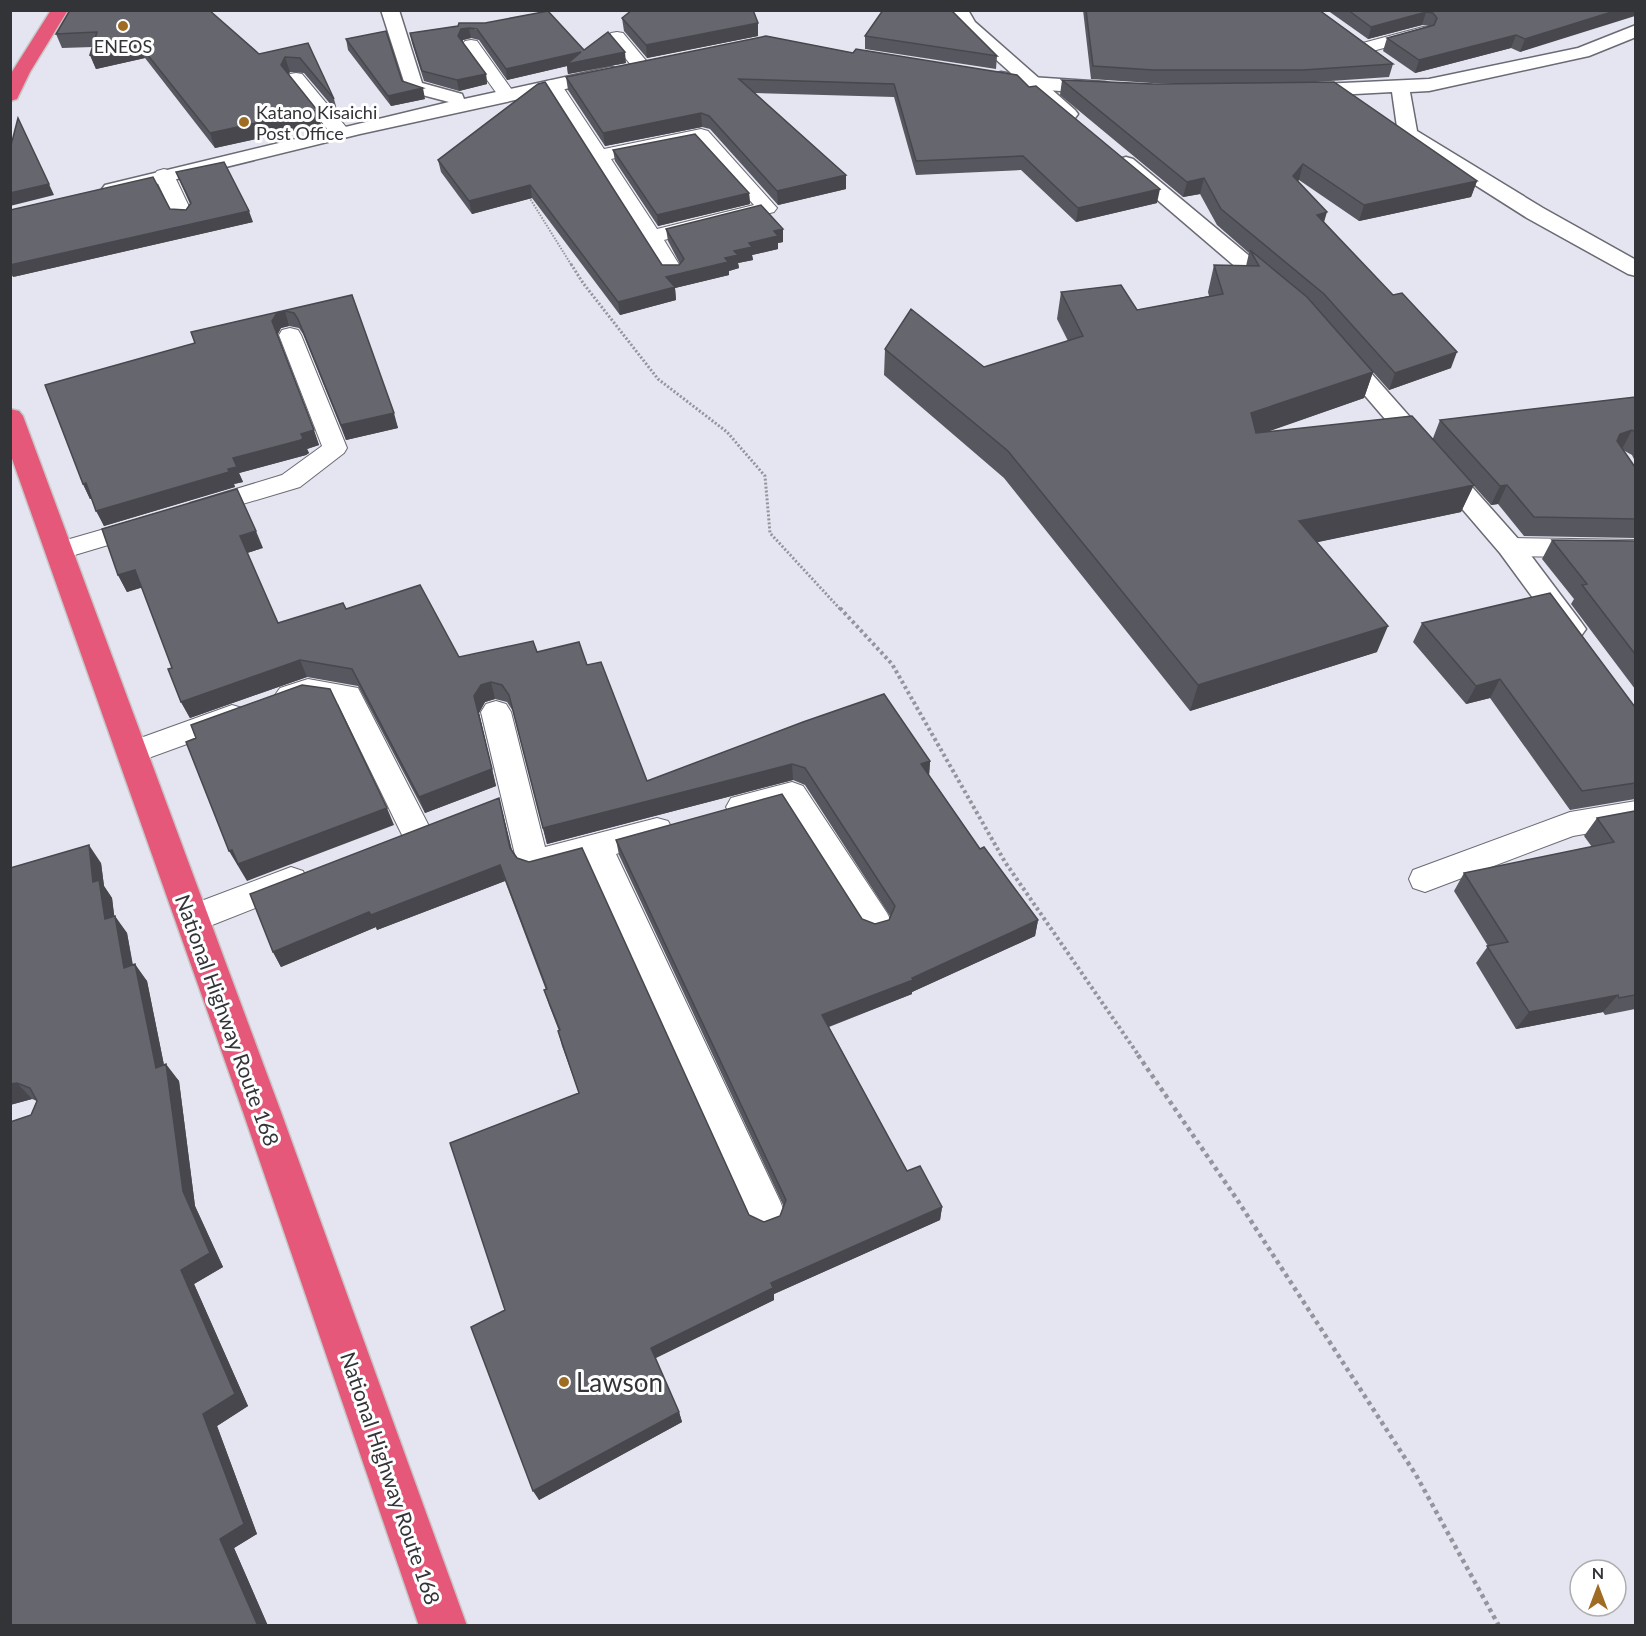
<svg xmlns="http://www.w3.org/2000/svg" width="1646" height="1636" font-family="Lato,sans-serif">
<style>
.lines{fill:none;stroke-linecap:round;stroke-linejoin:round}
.lane-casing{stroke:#696a73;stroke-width:2}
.street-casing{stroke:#696a73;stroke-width:3}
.secondary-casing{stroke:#696a73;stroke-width:3}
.highway-casing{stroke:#c6c6c7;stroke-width:3}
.path-far3{stroke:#93949c;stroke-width:2;stroke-dasharray:1.5 1.5;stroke-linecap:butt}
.path-far2{stroke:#93949c;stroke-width:3;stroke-dasharray:2 2;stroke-linecap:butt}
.path-far1{stroke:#93949c;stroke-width:4;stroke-dasharray:3 3;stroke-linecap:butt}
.path{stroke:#93949c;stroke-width:4.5;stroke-dasharray:4 4;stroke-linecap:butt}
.lane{fill:#fff;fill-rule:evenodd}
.street{fill:#fff;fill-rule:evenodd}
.secondary{fill:#fff;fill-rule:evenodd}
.highway{fill:#e65879;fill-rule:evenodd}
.wall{fill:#57585f}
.shaded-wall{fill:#47474d}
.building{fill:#65666e;stroke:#47474d;stroke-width:1.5}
.poi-dot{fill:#9f6c23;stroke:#fff;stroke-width:2}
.labels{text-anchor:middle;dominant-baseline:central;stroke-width:6;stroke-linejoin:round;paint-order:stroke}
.far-poi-label{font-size:18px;fill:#333438;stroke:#fff}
.street-label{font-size:21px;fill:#333438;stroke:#fff}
.near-poi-label{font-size:26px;fill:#333438;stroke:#fff;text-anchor:start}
</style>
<rect width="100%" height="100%" fill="#e4e5f0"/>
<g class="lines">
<defs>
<path id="lane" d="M 1423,27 L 1429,28 L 1431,32 L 1429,36 L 1365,53 L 1359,52 L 1356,48 L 1359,44 Z
M 617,32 L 623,33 L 648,63 L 651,67 L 648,71 L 636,71 L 611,41 L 608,37 L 611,33 Z
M 471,40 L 477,41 L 512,90 L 515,94 L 512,98 L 500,98 L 462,45 L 465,41 Z
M 296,73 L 302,74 L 346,127 L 348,131 L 346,135 L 332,135 L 290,82 L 287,78 L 290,74 Z
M 553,80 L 559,81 L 604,149 L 701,129 L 708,131 L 777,208 L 774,212 L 664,240 L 683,271 L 680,276 L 672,277 L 664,276 L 544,85 L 547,81 ZM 697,142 L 754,205 L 657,229 L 611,159 Z
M 164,169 L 171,171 L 174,175 L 193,215 L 190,219 L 176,219 L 173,215 L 154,175 L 157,171 Z
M 290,328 L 298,330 L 301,335 L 347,448 L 344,453 L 300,487 L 199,517 L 190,515 L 186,509 L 190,503 L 282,475 L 322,446 L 279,335 L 282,330 Z
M 146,517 L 155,519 L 159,525 L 155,531 L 58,560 L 49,557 L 45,551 L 49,545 Z
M 1510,538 L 1636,540 L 1636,558 L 1510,556 L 1501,553 L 1497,547 L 1501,541 Z
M 308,679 L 358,688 L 432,832 L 427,841 L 416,844 L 405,841 L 338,704 L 309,700 L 290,706 L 280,702 L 275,695 L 280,688 Z
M 496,701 L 506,704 L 511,712 L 545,847 L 657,818 L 668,821 L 673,830 L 668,839 L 616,854 L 780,1201 L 785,1214 L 780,1227 L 766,1233 L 752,1227 L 587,861 L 533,876 L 522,872 L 517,863 L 481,712 L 486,704 Z
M 232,705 L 242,708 L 247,716 L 242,724 L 132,764 L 121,761 L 117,753 L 121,745 Z
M 792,782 L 803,786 L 887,913 L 892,923 L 887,933 L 875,937 L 863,933 L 784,808 L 742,819 L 731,816 L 726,807 L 731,798 Z
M 1636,801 L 1636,825 L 1573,836 L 1425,892 L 1413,888 L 1409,879 L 1413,870 L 1570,812 Z
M 291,867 L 303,871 L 307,880 L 303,889 L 192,933 L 180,929 L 175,919 L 180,909 Z"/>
<path id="street" d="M 381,10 L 399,10 L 422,83 L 462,94 L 464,99 L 611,67 L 618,69 L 620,73 L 618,77 L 611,79 L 360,134 L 112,195 L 105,193 L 102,189 L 105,185 L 449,102 L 407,91 Z
M 1636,25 L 1636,37 L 1589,56 L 1429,91 L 1410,92 L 1417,131 L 1543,208 L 1636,260 L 1636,276 L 1628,274 L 1527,218 L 1401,138 L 1398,134 L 1392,92 L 1300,97 L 1293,95 L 1291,91 L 1293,87 L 1300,85 L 1429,79 L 1578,48 Z
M 1001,72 L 1031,77 L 1105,82 L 1112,84 L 1114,88 L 1112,92 L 1105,94 L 1031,89 L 994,82 L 992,78 L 994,74 Z"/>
<path id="secondary" d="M 951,10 L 968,10 L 975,22 L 1075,110 L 1078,114 L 1075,118 L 1061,118 L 962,29 Z
M 1126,157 L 1133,159 L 1289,289 L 1292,294 L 1289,299 L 1281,301 L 1273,299 L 1119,167 L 1116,163 L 1119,159 Z
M 1339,344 L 1347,346 L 1520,541 L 1581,622 L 1586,629 L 1581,636 L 1571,639 L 1561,636 L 1500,553 L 1331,356 L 1327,351 L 1331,346 Z"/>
<path id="highway" d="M 51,10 L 68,10 L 30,72 L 17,99 L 10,101 L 10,75 Z
M 10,409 L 19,411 L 23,416 L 281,1112 L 467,1626 L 419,1626 L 243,1112 L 10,453 Z"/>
</defs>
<use href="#lane" class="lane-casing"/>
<use href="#street" class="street-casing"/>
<use href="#secondary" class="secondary-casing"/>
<use href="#highway" class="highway-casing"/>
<path class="path-far3" d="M 529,197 L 572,266"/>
<path class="path-far2" d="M 571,264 L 583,283 L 658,379 L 727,432 L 765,476 L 770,533 L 841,610"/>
<path class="path-far1" d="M 840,608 L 892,664 L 1005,862 L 1139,1056"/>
<path class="path" d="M 1138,1055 L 1236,1198 L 1416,1475 L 1499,1626"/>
<use href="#lane" class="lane"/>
<use href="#street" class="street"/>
<use href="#secondary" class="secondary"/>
<use href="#highway" class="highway"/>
</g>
<path class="wall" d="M 70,10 L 259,54 L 308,43 L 334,99 L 338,113 L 304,73 L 290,72 L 288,74 L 317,110 L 321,125 L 215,148 L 145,58 L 96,69 L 90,55 L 93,47 L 62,48 L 56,34 Z
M 1083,10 L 1319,10 L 1393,64 L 1389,77 L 1301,83 L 1477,181 L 1471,197 L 1359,221 L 1299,180 L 1297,181 L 1324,222 L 1451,368 L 1389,390 L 1373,372 L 1364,398 L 1266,432 L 1433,438 L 1440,420 L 1635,397 L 1635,461 L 1632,455 L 1623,450 L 1635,467 L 1635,538 L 1524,536 L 1498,504 L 1491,505 L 1473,485 L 1461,512 L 1317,542 L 1377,652 L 1190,711 L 1004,478 L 884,375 L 885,349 L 984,367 L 1068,341 L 1057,319 L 1061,292 L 1137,310 L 1209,296 L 1208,292 L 1214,265 L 1246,266 L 1249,253 L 1217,225 L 1200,194 L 1183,197 L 1060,95 L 1062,80 L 1154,84 L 1296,83 L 1151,83 L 1091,79 Z
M 1327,10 L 1635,10 L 1520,52 L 1511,48 L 1415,73 L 1383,51 L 1387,38 L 1429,26 L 1422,25 L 1368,39 Z
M 622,18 L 758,23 L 758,36 L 647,58 L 624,31 Z
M 458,26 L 584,50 L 626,63 L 568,74 L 567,66 L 507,80 L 479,40 L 471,38 L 463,40 L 462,42 L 486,74 L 487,84 L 459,91 L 424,81 L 412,43 L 410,33 Z
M 766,36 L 1029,87 L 1157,203 L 1076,222 L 1021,170 L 916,175 L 894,97 L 754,93 L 846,175 L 846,189 L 778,205 L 710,129 L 702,127 L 605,146 L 568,90 L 566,77 Z
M 865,36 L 997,56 L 996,69 L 865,49 Z
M 346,39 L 402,81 L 425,99 L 391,106 L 348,50 Z
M 538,84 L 662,265 L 679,265 L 680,264 L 668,241 L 666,229 L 783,229 L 783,242 L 778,243 L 778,249 L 752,255 L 753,260 L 738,263 L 739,268 L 729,271 L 729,275 L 675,288 L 676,300 L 620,315 L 532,198 L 472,214 L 441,172 L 438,160 Z
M 613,150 L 749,193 L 750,204 L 658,226 L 615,161 Z
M 176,172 L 253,222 L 13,277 L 170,209 L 186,210 L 190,204 Z
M 352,295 L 398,428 L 346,440 L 303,334 L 299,328 L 289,326 L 281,328 L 277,335 L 319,445 L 307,449 L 309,453 L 306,455 L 239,473 L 243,482 L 234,484 L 235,487 L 104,526 L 91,498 L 90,499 L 83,484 L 195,343 L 191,332 Z
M 1552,540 L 1635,541 L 1635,689 L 1571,604 L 1574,599 L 1542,559 Z
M 263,548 L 247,553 L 278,623 L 346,609 L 459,657 L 537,652 L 587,665 L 647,781 L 803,722 L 930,761 L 929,775 L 980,849 L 1038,920 L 1035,936 L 912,992 L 912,994 L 829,1027 L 907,1171 L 942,1207 L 940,1220 L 774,1294 L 774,1300 L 655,1358 L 679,1412 L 682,1422 L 539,1500 L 505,1310 L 579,1093 L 562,1046 L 558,1031 L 559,1031 L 549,1005 L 544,990 L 546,990 L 505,881 L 377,930 L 376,927 L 281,967 L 273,952 L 503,814 L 512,850 L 749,1215 L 764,1222 L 780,1216 L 784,1207 L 619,855 L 616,840 L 875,924 L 889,920 L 890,916 L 805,785 L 793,780 L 547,844 L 513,711 L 507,702 L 495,699 L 485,702 L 479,713 L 496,786 L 425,813 L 358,686 L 307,677 L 190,718 L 181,702 L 172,668 L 142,587 L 127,592 L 118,575 Z
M 1422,623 L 1635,707 L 1635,799 L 1570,810 L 1490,698 L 1466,704 L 1413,642 Z
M 1635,811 L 1635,1009 L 1605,1015 L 1603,1012 L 1516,1029 L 1476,963 L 1488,946 L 1454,891 L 1464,873 L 1592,847 L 1584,836 L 1597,818 Z
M 101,863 L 104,886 L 112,898 L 114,916 L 127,933 L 133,965 L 147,981 L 164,1065 L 179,1081 L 195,1206 L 223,1267 L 194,1284 L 248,1406 L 217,1426 L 257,1534 L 234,1548 L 268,1626 L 10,1626 L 31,1115 L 37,1101 L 32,1099 L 10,1105 L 10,868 Z"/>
<path class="shaded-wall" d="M 1618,10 L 1635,10 L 1635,16 L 1520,52 L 1525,39 Z
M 1426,12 L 1422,25 L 1368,39 L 1371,27 Z
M 758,23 L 758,36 L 647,58 L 646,45 Z
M 469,28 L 471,38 L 463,40 L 460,46 L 458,36 L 461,29 Z
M 1516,35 L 1511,48 L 1415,73 L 1419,60 Z
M 139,44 L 145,58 L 96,69 L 90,55 Z
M 581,52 L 625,52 L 626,63 L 568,74 L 567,66 L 507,80 L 506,69 Z
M 285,57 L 290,72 L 285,79 L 281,65 Z
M 486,74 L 487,84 L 459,91 L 457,80 Z
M 423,88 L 425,99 L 391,106 L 388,96 Z
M 317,110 L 321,125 L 215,148 L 210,133 Z
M 701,113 L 702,127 L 605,146 L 603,133 Z
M 1303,164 L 1299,180 L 1288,192 L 1293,176 Z
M 846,175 L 846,189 L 778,205 L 777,191 Z
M 1204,178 L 1200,194 L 1183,197 L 1187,182 Z
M 1477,181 L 1471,197 L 1359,221 L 1364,205 Z
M 49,184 L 54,195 L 10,206 L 10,193 Z
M 530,185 L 532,198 L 472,214 L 469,201 Z
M 1160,189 L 1157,203 L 1076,222 L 1078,208 Z
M 749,193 L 750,204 L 658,226 L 657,215 Z
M 249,211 L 253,222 L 13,277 L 10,272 L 10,265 Z
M 1327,212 L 1322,229 L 1317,215 Z
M 783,229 L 783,242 L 778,243 L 778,249 L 752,255 L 753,260 L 738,263 L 739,268 L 729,271 L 729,275 L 675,288 L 676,300 L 620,315 L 618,302 L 666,277 L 725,258 L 734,251 L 749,243 L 774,231 Z
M 285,311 L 289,326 L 281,328 L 277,336 L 272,321 L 277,313 Z
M 1457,352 L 1451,368 L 1389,390 L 1395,373 Z
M 1373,372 L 1364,398 L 1244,440 L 1251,413 Z
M 394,413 L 398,428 L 346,440 L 341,425 Z
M 314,430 L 319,445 L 307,449 L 309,453 L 306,455 L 239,473 L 243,482 L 234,484 L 235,487 L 104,526 L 96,511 L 233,458 L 301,434 Z
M 1632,430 L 1622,449 L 1610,453 L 1620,434 Z
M 86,483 L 94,498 L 90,499 L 83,484 Z
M 1474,485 L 1461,512 L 1290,548 L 1299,521 Z
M 1507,485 L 1498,504 L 1491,505 L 1500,486 Z
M 256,531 L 263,548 L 247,553 L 240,536 Z
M 135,570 L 144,587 L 127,592 L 118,575 Z
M 1388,626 L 1377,652 L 1190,711 L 1198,685 Z
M 300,660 L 307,677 L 190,718 L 181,702 Z
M 1500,679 L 1490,698 L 1466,704 L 1476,686 Z
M 491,682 L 495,699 L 485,702 L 479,713 L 496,786 L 425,813 L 419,797 L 481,685 Z
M 930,761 L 929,777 L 921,764 Z
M 792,764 L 793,780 L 547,844 L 543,828 Z
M 499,798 L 503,814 L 515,864 L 510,848 Z
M 387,808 L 394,825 L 247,881 L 229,851 Z
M 89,845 L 101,863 L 104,886 L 112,898 L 117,937 L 105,919 L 93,882 Z
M 500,865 L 505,881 L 377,930 L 376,927 L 281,967 L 273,952 L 369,912 Z
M 115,916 L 127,933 L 136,985 L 124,968 Z
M 1038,920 L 1035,936 L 912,992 L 912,994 L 822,1029 L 822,1015 L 912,978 Z
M 135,964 L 147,981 L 168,1085 L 156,1068 Z
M 1618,995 L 1603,1012 L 1516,1029 L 1529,1012 Z
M 166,1064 L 179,1081 L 195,1206 L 223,1267 L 194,1284 L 248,1406 L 217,1426 L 257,1534 L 234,1548 L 268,1626 L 258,1626 L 220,1539 L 203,1414 L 181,1270 L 183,1191 Z
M 17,1083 L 32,1099 L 10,1105 L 10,1084 Z
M 942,1207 L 940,1220 L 774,1294 L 774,1300 L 654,1359 L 651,1348 L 771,1283 Z
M 679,1412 L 682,1422 L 539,1500 L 533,1491 Z"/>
<path class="building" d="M 70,10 L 209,10 L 259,54 L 308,43 L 334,99 L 300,58 L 285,57 L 281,65 L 317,110 L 210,133 L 139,44 L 90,55 L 97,32 L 56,34 Z
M 632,10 L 753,10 L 758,23 L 646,45 L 622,18 Z
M 883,10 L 951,10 L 997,56 L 865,36 Z
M 1086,10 L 1319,10 L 1393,64 L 1303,70 L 1153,70 L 1093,66 Z
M 1348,10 L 1618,10 L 1525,39 L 1516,35 L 1419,60 L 1387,38 L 1434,25 L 1437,18 L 1433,13 L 1426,12 L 1371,27 Z
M 548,11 L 584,50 L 608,32 L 625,52 L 567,64 L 581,52 L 506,69 L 477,29 L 469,28 L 461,29 L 458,36 L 486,74 L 457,80 L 422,71 L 410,33 L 458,26 L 459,23 L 485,23 Z
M 386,31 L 402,81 L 423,88 L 388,96 L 346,39 Z
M 766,36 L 853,53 L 856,49 L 1017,75 L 1029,87 L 1036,86 L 1160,189 L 1078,208 L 1023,156 L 916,161 L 894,84 L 739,79 L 846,175 L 777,191 L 709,116 L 701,113 L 603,133 L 566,77 Z
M 1062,80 L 1154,84 L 1334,82 L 1477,181 L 1364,205 L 1303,164 L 1293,176 L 1327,212 L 1317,215 L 1393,295 L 1402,293 L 1457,352 L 1395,373 L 1324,294 L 1221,209 L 1204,178 L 1187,182 Z
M 545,82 L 662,265 L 679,265 L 684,259 L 666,229 L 761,205 L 783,229 L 774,231 L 778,236 L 749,243 L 752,247 L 734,251 L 738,255 L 725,258 L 728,262 L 666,277 L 675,287 L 618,302 L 530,185 L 469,201 L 438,160 L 538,84 Z
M 18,118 L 49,184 L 10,193 L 10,149 Z
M 695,134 L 749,193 L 657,215 L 613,150 Z
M 224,162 L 249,211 L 10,265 L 10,210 L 153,177 L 170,209 L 186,210 L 191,203 L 176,172 Z
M 1250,250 L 1307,297 L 1373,372 L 1251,413 L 1256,433 L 1412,416 L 1474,485 L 1299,521 L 1388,626 L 1198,685 L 1008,451 L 885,349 L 911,309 L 984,367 L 1083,336 L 1061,292 L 1121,285 L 1137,310 L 1223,294 L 1214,265 L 1259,266 Z
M 352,295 L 394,413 L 341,425 L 298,319 L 294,313 L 285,311 L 277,313 L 272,321 L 314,430 L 301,434 L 303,438 L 301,440 L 233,458 L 237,467 L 228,469 L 229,472 L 96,511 L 86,483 L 83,484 L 45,385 L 195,343 L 191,332 Z
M 1635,397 L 1635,432 L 1632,430 L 1620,434 L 1617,441 L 1635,467 L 1635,519 L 1534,517 L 1507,485 L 1500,486 L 1440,420 Z
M 237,489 L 256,531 L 240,536 L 278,623 L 343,603 L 346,609 L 420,585 L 459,657 L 533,641 L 537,652 L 579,642 L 587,665 L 601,662 L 647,781 L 803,722 L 884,694 L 930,761 L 921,764 L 980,849 L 984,847 L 1038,920 L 912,978 L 913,980 L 822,1015 L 907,1171 L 920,1166 L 942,1207 L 771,1283 L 773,1288 L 651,1348 L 679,1412 L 533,1491 L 471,1327 L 505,1310 L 450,1143 L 579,1093 L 558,1031 L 560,1030 L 544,990 L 547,989 L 500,865 L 371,915 L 369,912 L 273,952 L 250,894 L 499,798 L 510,848 L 517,858 L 529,862 L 582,848 L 749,1215 L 764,1222 L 780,1216 L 786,1200 L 616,840 L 782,794 L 862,919 L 875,924 L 889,920 L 895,906 L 805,768 L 792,764 L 543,828 L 509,695 L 502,685 L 491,682 L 481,685 L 474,696 L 492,769 L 419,797 L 352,669 L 300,660 L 181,702 L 168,669 L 172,668 L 135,570 L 118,575 L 102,529 Z
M 1552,540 L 1635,541 L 1635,654 L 1582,585 L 1587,584 Z
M 1550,593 L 1635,707 L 1635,783 L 1582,791 L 1500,679 L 1476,686 L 1422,623 Z
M 302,685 L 330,689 L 387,808 L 238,864 L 232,850 L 229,851 L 186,742 L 196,738 L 191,725 Z
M 1635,811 L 1635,995 L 1619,998 L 1618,995 L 1529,1012 L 1487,946 L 1508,942 L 1464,873 L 1614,842 L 1597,818 Z
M 89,845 L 93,882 L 99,880 L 105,919 L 115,916 L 124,968 L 135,964 L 156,1068 L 166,1064 L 183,1191 L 210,1253 L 181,1270 L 235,1394 L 203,1414 L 244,1524 L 220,1539 L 258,1626 L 10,1626 L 10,1122 L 31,1115 L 37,1101 L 30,1088 L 17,1083 L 10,1084 L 10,868 Z"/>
<g class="poi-dot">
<circle cx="123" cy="26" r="6"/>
<circle cx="244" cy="122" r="6"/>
<circle cx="564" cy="1382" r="6"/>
</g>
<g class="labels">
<g class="far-poi-label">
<text x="123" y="46">ENEOS</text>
<text x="256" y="112" text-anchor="start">Katano Kisaichi<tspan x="256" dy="21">Post Office</tspan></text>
</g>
<g class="street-label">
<text transform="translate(228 1020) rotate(70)">National Highway Route 168</text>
<text transform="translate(391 1478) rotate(71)">National Highway Route 168</text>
</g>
<g class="near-poi-label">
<text x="576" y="1382">Lawson</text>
</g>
</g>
<rect width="1646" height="1636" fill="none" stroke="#333438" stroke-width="24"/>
<g transform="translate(1598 1588)"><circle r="28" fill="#ffffff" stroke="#adaeaf" stroke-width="1.5"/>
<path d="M0-4.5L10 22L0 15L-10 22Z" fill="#9f6c23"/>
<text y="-9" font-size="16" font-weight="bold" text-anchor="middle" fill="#333438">N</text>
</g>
</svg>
